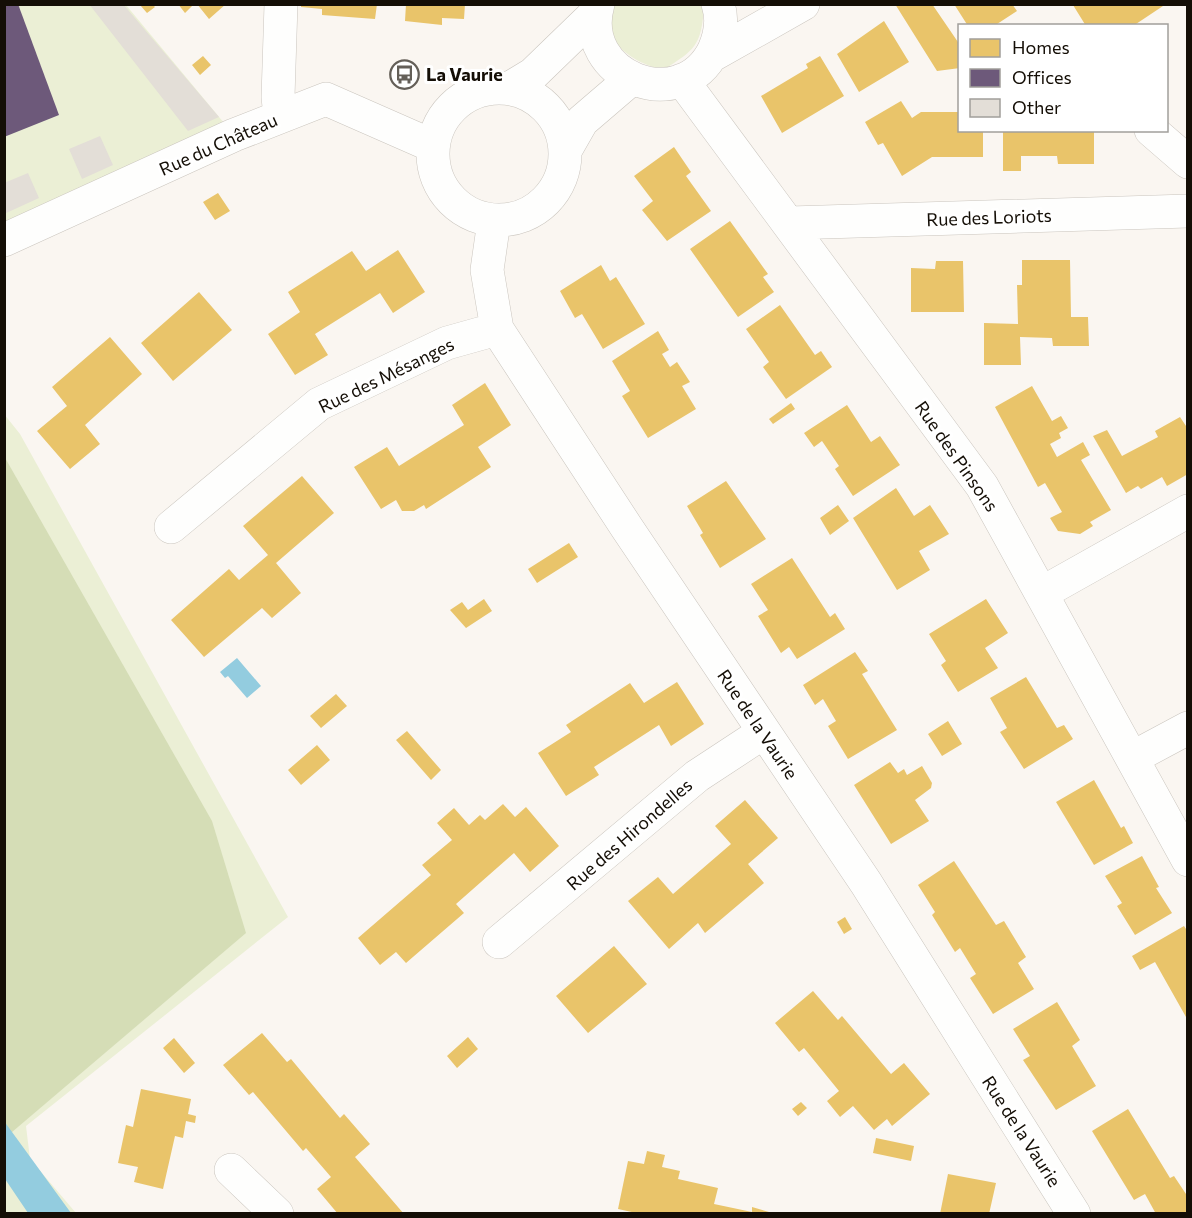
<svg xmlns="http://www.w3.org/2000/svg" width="1192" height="1218" font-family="Commissioner,sans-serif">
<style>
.green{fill:#ebefd5}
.forest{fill:#d5ddb6}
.water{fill:#93ccdf}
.homes{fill:#e9c46a}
.offices{fill:#6d597a}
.building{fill:#e3ded7}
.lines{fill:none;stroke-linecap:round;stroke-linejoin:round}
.minor-casing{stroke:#cac5be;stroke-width:34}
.minor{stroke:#fefefd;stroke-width:33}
.labels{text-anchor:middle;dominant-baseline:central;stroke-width:6;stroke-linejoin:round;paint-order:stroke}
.poi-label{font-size:18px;font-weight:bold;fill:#140e06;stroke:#fff;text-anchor:start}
.street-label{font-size:18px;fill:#140e06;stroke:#fff}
</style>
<rect width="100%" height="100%" fill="#faf6f1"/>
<path class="green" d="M 702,4 L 704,8 C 701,46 695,50 663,70 C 640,64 625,55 610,37 L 611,5 Z
M 5,5 L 126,5 L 234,135 L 5,239 Z
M 4,414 L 20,434 L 288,917 L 26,1126 L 30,1159 L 76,1213 L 5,1213 Z"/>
<path class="forest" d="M 4,456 L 212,821 L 246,933 L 5,1138 Z"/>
<path class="water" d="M 237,658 L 261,686 L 247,698 L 228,676 L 225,678 L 220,672 Z
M 4,1121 L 71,1213 L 28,1213 L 5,1179 Z"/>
<path class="homes" d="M 178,4 L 194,4 L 185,13 Z
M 197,4 L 226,4 L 209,19 Z
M 301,4 L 377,4 L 375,19 L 322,15 L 322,9 L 301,7 Z
M 406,4 L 465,4 L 464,19 L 442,18 L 442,25 L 405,21 Z
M 895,4 L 932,4 L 960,45 L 960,68 L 937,71 Z
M 954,4 L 1012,4 L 1017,11 L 994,26 L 968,26 Z
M 1166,4 L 1133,26 L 1086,26 L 1073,5 Z
M 140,5 L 153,5 L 155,7 L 147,13 Z
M 884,21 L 909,62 L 859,92 L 837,54 Z
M 203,56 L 211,65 L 200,75 L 192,65 Z
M 820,56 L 844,96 L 782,133 L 761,96 L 808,68 L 806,64 Z
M 901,101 L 912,118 L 921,112 L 960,112 L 960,130 L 983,130 L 983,157 L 932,157 L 902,176 L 883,143 L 878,145 L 865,122 Z
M 1094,130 L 1094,164 L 1058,164 L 1057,156 L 1021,156 L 1021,171 L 1003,171 L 1003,132 Z
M 674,147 L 691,172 L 686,176 L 711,211 L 667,241 L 642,210 L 653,201 L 634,176 Z
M 218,193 L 230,211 L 215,220 L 203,202 Z
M 730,221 L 768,274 L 763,277 L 774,292 L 738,317 L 690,249 Z
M 398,250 L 425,292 L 393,313 L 380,293 L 315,334 L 328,355 L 295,375 L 268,334 L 300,312 L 288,292 L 352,251 L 366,271 Z
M 1022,260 L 1070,260 L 1071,317 L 1088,317 L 1089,346 L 1053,346 L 1052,338 L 1020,337 L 1021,365 L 984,365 L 984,323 L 1018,324 L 1017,285 L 1022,285 Z
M 936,261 L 963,261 L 964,312 L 911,312 L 911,268 L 935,269 Z
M 601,265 L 610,281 L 616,277 L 645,324 L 603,349 L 582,314 L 575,318 L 560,291 Z
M 199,292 L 232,330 L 173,381 L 141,343 Z
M 780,305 L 815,355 L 821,351 L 832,367 L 786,399 L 763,367 L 769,362 L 746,329 Z
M 658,331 L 669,350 L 662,354 L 670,367 L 677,362 L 690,382 L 682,386 L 696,409 L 648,438 L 622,396 L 630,391 L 612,361 Z
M 110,337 L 142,374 L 85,425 L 100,444 L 70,469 L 37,431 L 67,406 L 52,387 Z
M 485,383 L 511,425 L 478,447 L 491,467 L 426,509 L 424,505 L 414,511 L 402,511 L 396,500 L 381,509 L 354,467 L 387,447 L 399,466 L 464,425 L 452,405 Z
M 1032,386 L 1052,421 L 1061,416 L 1068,428 L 1059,433 L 1061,438 L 1050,444 L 1057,457 L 1083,442 L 1090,455 L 1081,460 L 1111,510 L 1090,522 L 1093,526 L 1080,534 L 1058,531 L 1050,518 L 1062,512 L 1045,483 L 1038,487 L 995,407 Z
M 791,403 L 795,409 L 773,424 L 769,419 Z
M 847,405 L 871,442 L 880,436 L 900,465 L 853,496 L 835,469 L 839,466 L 822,441 L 814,447 L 804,433 Z
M 1180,417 L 1188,429 L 1188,474 L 1167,486 L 1162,477 L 1141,489 L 1138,486 L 1126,493 L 1093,436 L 1107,430 L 1122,456 L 1158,437 L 1155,431 Z
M 302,476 L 334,513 L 276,563 L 301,593 L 272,618 L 262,608 L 204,657 L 171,620 L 229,569 L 239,580 L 268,555 L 243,526 Z
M 726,481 L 766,539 L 720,568 L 700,535 L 703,533 L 687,506 Z
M 896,488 L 914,516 L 930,505 L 949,534 L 919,551 L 930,570 L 897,590 L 853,518 Z
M 838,505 L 849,521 L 830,535 L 820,518 Z
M 569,543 L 578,557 L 537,583 L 528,569 Z
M 792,558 L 830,617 L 835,613 L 845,629 L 797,659 L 789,647 L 781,653 L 758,616 L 768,610 L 751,584 Z
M 484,599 L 492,611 L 466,628 L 450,610 L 462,602 L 468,610 Z
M 986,599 L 1008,633 L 985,648 L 998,668 L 958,692 L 941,665 L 946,661 L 929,634 Z
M 855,652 L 868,671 L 862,674 L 897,730 L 848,759 L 828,726 L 836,721 L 823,699 L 815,705 L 803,685 Z
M 1026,677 L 1057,728 L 1064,725 L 1073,739 L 1024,769 L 1000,732 L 1007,728 L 990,698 Z
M 677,682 L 704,724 L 671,746 L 659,725 L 594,767 L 599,775 L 566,796 L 538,753 L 571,732 L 566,725 L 630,683 L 644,703 Z
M 336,694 L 347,706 L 321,728 L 310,716 Z
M 948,721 L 962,744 L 942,756 L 928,734 Z
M 407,731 L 441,770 L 431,780 L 396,740 Z
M 317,745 L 330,760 L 301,785 L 288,770 Z
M 890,762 L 898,773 L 904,769 L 907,775 L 922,766 L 932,783 L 931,788 L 915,800 L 929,821 L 891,844 L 854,785 Z
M 1094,780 L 1121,828 L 1124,826 L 1133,843 L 1094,865 L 1056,802 Z
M 745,800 L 778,838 L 748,864 L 764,883 L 705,933 L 698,923 L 669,949 L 628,901 L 658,877 L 673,894 L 731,844 L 715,826 Z
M 503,804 L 515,817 L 526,807 L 559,846 L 530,872 L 514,853 L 456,904 L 464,913 L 406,963 L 396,952 L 380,965 L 358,938 L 431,875 L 422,865 L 452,840 L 437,823 L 454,808 L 469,825 L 480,815 L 485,820 Z
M 1142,856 L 1159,887 L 1156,888 L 1172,913 L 1135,935 L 1117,906 L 1122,903 L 1105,876 Z
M 954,861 L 996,925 L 1004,921 L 1026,957 L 1018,963 L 1034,989 L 993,1014 L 970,978 L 976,974 L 960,948 L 955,952 L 932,915 L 935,912 L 918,885 Z
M 845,917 L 852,929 L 844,934 L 837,922 Z
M 1184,926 L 1188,932 L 1186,1017 L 1155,962 L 1140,970 L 1132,956 Z
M 614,946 L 647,984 L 588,1033 L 556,996 Z
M 813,991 L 838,1020 L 842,1016 L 891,1074 L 904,1063 L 930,1094 L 892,1126 L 887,1119 L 874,1130 L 853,1106 L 840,1117 L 827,1101 L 839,1091 L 804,1048 L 799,1052 L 775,1023 Z
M 1057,1002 L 1080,1040 L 1072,1046 L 1096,1086 L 1056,1110 L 1023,1060 L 1030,1056 L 1013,1029 Z
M 262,1033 L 287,1062 L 291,1059 L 340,1118 L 344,1114 L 370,1144 L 355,1157 L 404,1214 L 338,1214 L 317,1189 L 331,1177 L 306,1148 L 303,1151 L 253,1092 L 249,1095 L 223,1065 Z
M 468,1037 L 478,1049 L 457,1068 L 447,1056 Z
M 174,1038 L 195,1063 L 184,1073 L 163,1048 Z
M 141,1089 L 191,1099 L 188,1114 L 196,1116 L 195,1123 L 186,1121 L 183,1138 L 175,1136 L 163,1189 L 134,1182 L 138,1167 L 118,1163 L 126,1125 L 133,1127 Z
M 801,1102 L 807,1108 L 798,1116 L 792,1109 Z
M 1128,1109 L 1170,1178 L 1174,1176 L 1188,1197 L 1188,1214 L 1156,1214 L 1145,1194 L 1134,1200 L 1092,1131 Z
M 876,1138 L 914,1146 L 911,1161 L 873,1153 Z
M 647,1151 L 665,1155 L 662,1167 L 680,1171 L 678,1179 L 718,1188 L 714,1204 L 752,1212 L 752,1207 L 776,1214 L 641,1214 L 618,1209 L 628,1161 L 644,1164 Z
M 948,1174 L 996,1183 L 989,1214 L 940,1214 Z"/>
<path class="offices" d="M 4,4 L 18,4 L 59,115 L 4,137 Z"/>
<path class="building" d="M 89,4 L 123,4 L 219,117 L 188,131 Z
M 100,136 L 113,165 L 82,179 L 69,149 Z
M 28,173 L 39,198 L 4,214 L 4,183 Z"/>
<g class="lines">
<defs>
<path id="minor" d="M 598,4 C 577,77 681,117 714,50 C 720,36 723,19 718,4
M 711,56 L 803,4
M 682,80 L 982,486 L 1188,860
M433 154a66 66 0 1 1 132 0a66 66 0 1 1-132 0Z
M 510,88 L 533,74 L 595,14
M 280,116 L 278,97 L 281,4
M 1151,130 L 1188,162
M 566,149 L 582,121 L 631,79
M 494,221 L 487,270 L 497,329 L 627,528 L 866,883 L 1074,1214
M 790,223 L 1188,211
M 4,240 L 234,135 L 326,99 L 433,146
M 171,527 L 319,404 L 447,343 L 497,329
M 1042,593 L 1188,511
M 1132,758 L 1188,728
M 499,942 L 697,776 L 764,732
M 231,1170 L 277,1214"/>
</defs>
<use href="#minor" class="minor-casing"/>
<use href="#minor" class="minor"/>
</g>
<defs>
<symbol id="bus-ring" viewBox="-11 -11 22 22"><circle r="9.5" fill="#fff" stroke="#645f58" stroke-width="1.5"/><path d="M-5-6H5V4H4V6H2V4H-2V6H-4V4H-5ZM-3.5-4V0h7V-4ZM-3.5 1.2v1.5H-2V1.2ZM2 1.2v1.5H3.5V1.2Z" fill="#645f58"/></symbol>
</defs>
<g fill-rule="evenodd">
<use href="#bus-ring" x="388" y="58" width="33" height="33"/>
</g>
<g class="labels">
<g class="poi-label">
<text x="426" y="74">La Vaurie</text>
</g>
<g class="street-label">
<text transform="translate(218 144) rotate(-24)">Rue du Château</text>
<text transform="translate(989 217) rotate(-2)">Rue des Loriots</text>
<text transform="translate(386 375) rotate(-26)">Rue des Mésanges</text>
<text transform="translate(957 456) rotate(55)">Rue des Pinsons</text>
<text transform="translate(758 724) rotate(56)">Rue de la Vaurie</text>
<text transform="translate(629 834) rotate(-41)">Rue des Hirondelles</text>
<text transform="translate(1022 1131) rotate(57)">Rue de la Vaurie</text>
</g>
</g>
<rect width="1192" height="1218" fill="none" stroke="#140e06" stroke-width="12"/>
<rect x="958" y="24" width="210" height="108" fill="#ffffff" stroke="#a19f9b" stroke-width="1.5"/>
<rect x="970" y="39" width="30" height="18" fill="#e9c46a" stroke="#a19f9b" stroke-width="1.5"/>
<text x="1012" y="54" font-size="18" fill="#140e06">Homes</text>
<rect x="970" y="69" width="30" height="18" fill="#6d597a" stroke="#a19f9b" stroke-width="1.5"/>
<text x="1012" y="84" font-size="18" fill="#140e06">Offices</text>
<rect x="970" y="99" width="30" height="18" fill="#e3ded7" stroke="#a19f9b" stroke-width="1.5"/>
<text x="1012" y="114" font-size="18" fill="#140e06">Other</text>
</svg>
